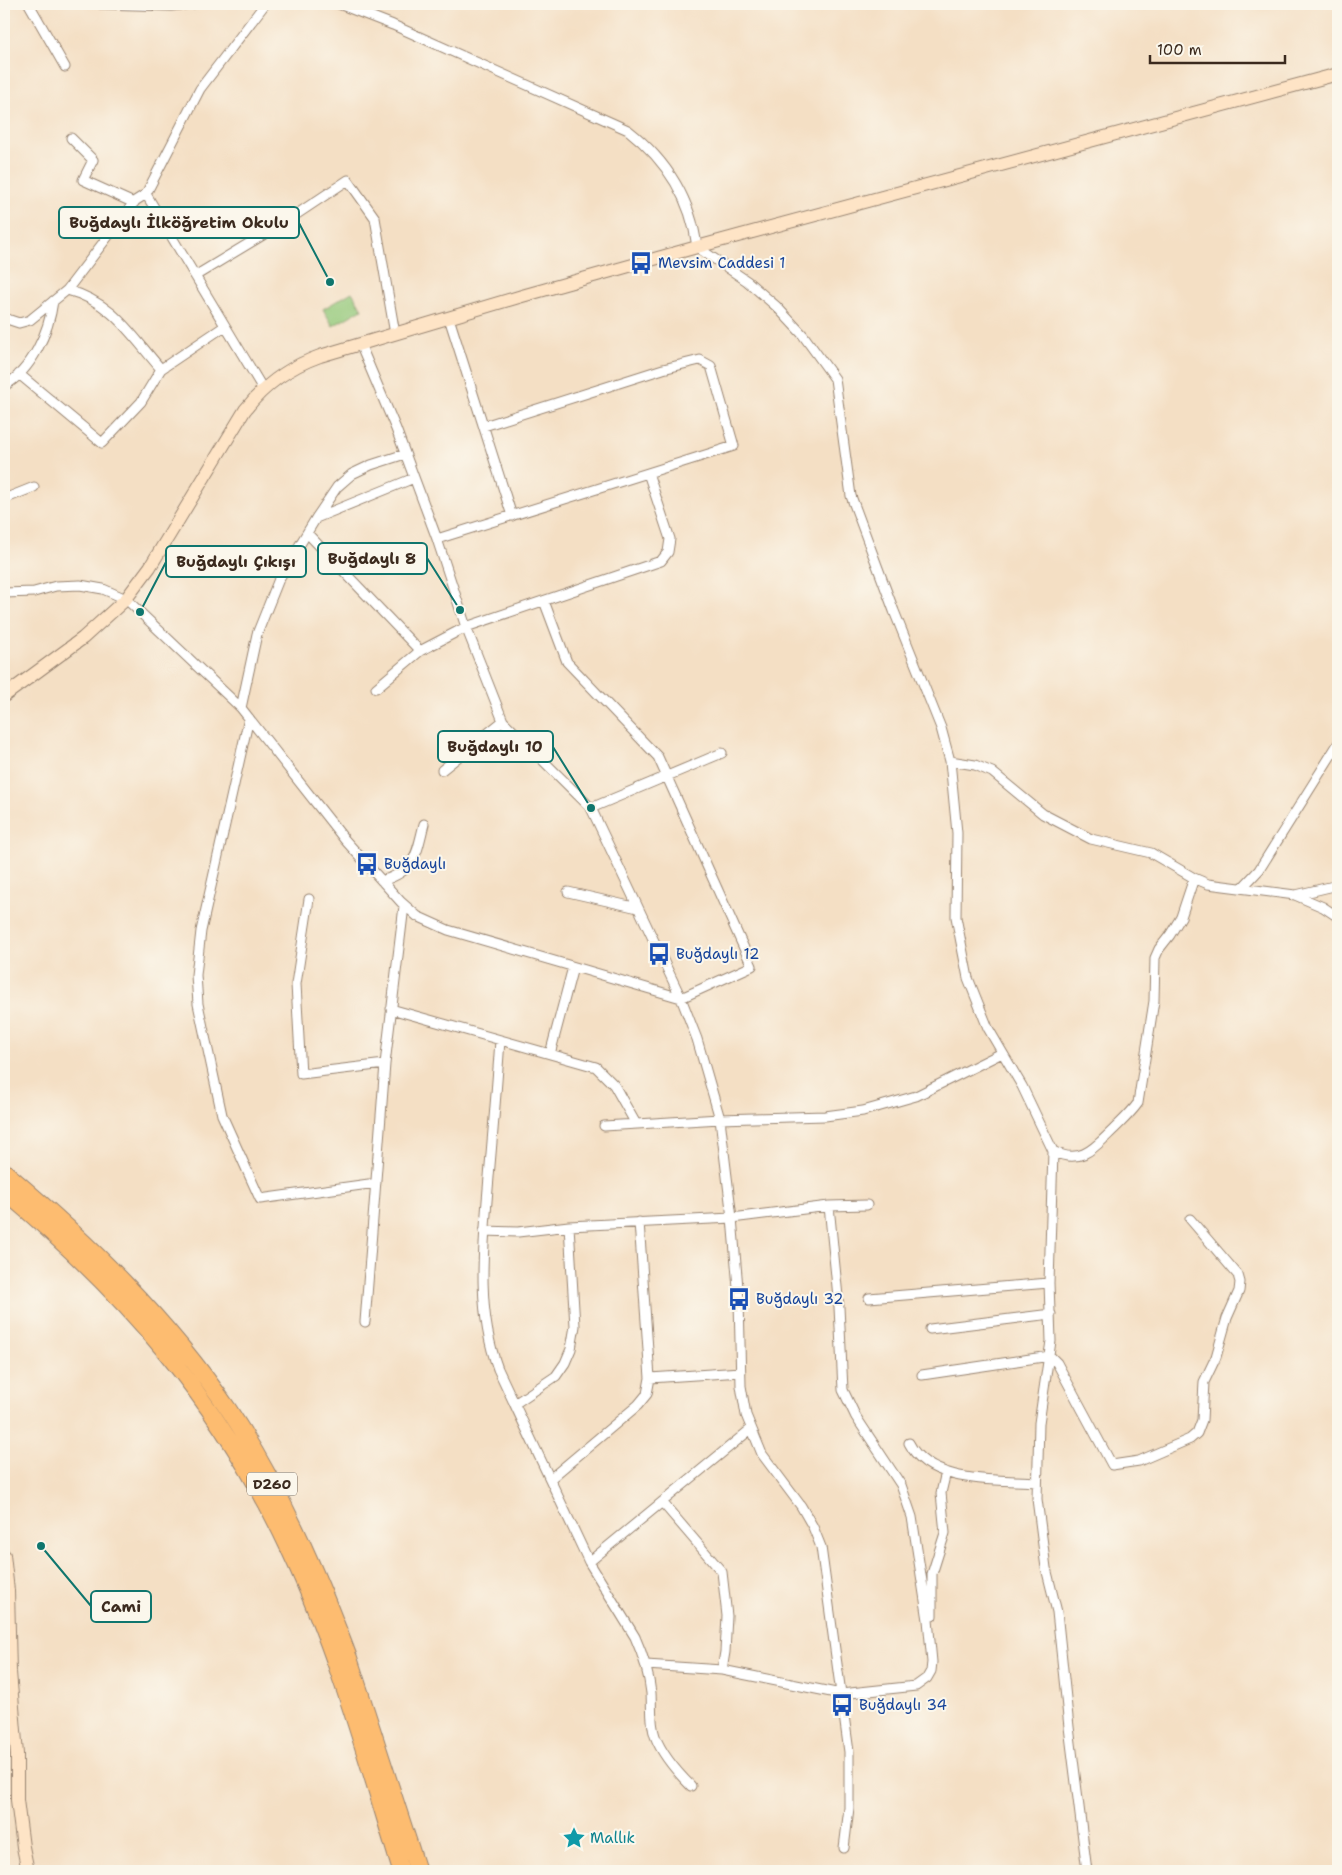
<svg xmlns="http://www.w3.org/2000/svg" width="1342" height="1875" font-family="'Shantell Sans',sans-serif">
<style>
.green{fill:#93c778;stroke:#67784b}
.lines{fill:none;stroke-linecap:round;stroke-linejoin:round}
.street-casing{stroke:#988471;stroke-width:11}
.secondary-casing{stroke:#988471;stroke-width:14}
.highway-casing{stroke:#988471;stroke-width:18}
.street{stroke:#fff;stroke-width:9}
.secondary{stroke:#fee4c6;stroke-width:12}
.highway{stroke:#fdbc70;stroke-width:16}
.labels{text-anchor:middle;dominant-baseline:central;stroke-width:4;stroke-linejoin:round;paint-order:stroke}
.shield{fill:#fbf7ec;stroke:#75685c;stroke-width:1}
.shield-label{font-size:14px;font-weight:bold;fill:#3b2a1e}
.transit-label{font-size:15px;fill:#164399;stroke:#fbf7ec;text-anchor:start}
.culture-label{font-size:15px;fill:#0d838f;stroke:#fbf7ec;text-anchor:start}
.leader{fill:none;stroke:#0f766e;stroke-width:2}
.callout-dot{fill:#0f766e;stroke:#fbf7ec;stroke-width:2}
.callout{fill:#fbf7ec;stroke:#0f766e;stroke-width:2}
.callout-label{font-size:16px;text-anchor:middle;font-weight:bold;fill:#3b2a1e}
</style>
<rect width="100%" height="100%" fill="#fbf7ec"/>
<filter id="ink" filterUnits="userSpaceOnUse"><feTurbulence type="fractalNoise" baseFrequency=".02" numOctaves="2"/><feDisplacementMap in="SourceGraphic" scale="10" xChannelSelector="R" yChannelSelector="G"/><feConvolveMatrix kernelMatrix="1 2 1 2 8 2 1 2 1" color-interpolation-filters="sRGB"/></filter>
<filter id="wash" filterUnits="userSpaceOnUse"><feTurbulence type="fractalNoise" baseFrequency=".0096" numOctaves="4" result="noise"/><feDisplacementMap in="SourceGraphic" scale="20" xChannelSelector="R" yChannelSelector="G"/><feGaussianBlur stdDeviation="1.12" result="paint"/><feColorMatrix in="noise" values="0 0 0 0 0 0 0 0 0 0 0 0 0 0 0 0 0 1.4 0 .05"/><feComposite in="paint" operator="in"/></filter>
<g filter="url(#wash)">
<rect width="100%" height="100%" fill="#f4dfc4"/>
<path class="green" d="M 352,292 L 362,309 L 333,326 L 323,309 Z"/>
</g>
<g filter="url(#ink)">
<g class="lines">
<defs>
<path id="street" d="M 29,4 L 65,67
M 100,4 L 171,6 L 193,4
M 339,4 L 393,25 L 628,130 C 666,160 691,198 697,247 L 747,281 L 777,307 L 803,335 L 835,379 L 851,496 L 894,611 L 941,728 L 950,761 L 957,833 L 956,917 L 968,978 L 988,1028 L 1022,1086 L 1053,1151 L 1049,1283 L 1051,1341 L 1039,1423 L 1037,1499 L 1046,1568 L 1057,1612 L 1069,1727 L 1087,1871
M 71,138 L 93,160 L 83,180 L 134,203
M 195,276 L 291,218 L 348,180 L 375,218 L 395,334
M 67,290 C 113,302 131,335 161,369
M 4,318 L 19,323 L 30,320 L 67,290 L 135,201 L 146,194
M 449,318 L 512,516
M 360,344 L 396,429 L 437,539 L 466,627 L 503,721 L 591,808 L 681,998 L 697,1039 L 720,1119 L 732,1218 L 739,1299 L 741,1386 L 746,1415 L 762,1454 L 801,1506 L 813,1527 L 821,1547 L 849,1752 L 849,1808 L 844,1848
M 19,374 L 102,443 L 141,402 L 161,369 L 225,326
M 4,386 C 32,370 49,332 53,301
M 263,389 L 146,194 L 200,89 L 265,4
M 4,499 L 34,487
M 316,518 L 414,478
M 307,533 L 420,651
M 437,539 L 734,446 L 711,366 L 700,360 L 663,369 L 484,426
M 4,593 L 34,592 L 56,586 L 80,585 L 103,589 L 126,599 L 241,708 L 345,840 L 401,902 L 417,916 L 448,930 L 681,998 L 752,966 L 658,757 L 567,662 L 544,601
M 376,688 L 420,651 L 466,627 L 661,561 L 668,552 L 670,539 L 648,473
M 241,708 L 257,634 L 279,579 L 316,518 L 337,487 L 352,474 L 371,465 L 405,454
M 249,718 L 201,931 L 196,975 L 198,1004 L 222,1115 L 260,1199 L 376,1183
M 950,761 L 975,765 L 992,772 L 1043,814 L 1091,839 L 1151,853 L 1194,878 L 1208,884 L 1295,895 L 1323,907 L 1338,917
M 442,770 L 503,721
M 591,808 L 722,753
M 382,881 C 416,870 416,856 424,824
M 1243,887 L 1259,870 L 1338,744
M 568,892 L 638,908
M 1296,895 L 1338,885
M 309,899 L 296,984 L 301,1074 L 385,1064
M 391,1009 L 596,1067 L 614,1085 L 636,1124
M 500,1040 C 497,1085 493,1131 489,1177 C 484,1240 475,1308 498,1369 L 589,1562 L 635,1637 C 643,1655 649,1674 651,1693 C 652,1708 650,1722 655,1736 C 662,1755 677,1772 691,1786
M 550,1054 L 573,967
M 604,1126 L 720,1119 L 825,1116 L 863,1111 L 916,1096 L 1002,1053
M 1053,1151 C 1081,1166 1095,1147 1114,1129 C 1122,1121 1131,1113 1138,1103 L 1154,1001 L 1155,958 L 1159,949 L 1170,935 L 1181,917 L 1194,878
M 484,1231 L 518,1232 L 569,1226 L 732,1218 L 829,1206 L 867,1205
M 869,1298 L 1049,1283
M 365,1322 L 385,1064 L 404,906
M 930,1329 L 1051,1314
M 922,1375 L 1050,1356 L 1057,1363 L 1112,1465 L 1139,1461 L 1190,1439 L 1197,1433 L 1202,1420 L 1204,1382 L 1216,1357 L 1227,1318 L 1239,1291 L 1240,1282 L 1238,1275 L 1190,1219
M 650,1378 L 741,1372
M 516,1403 L 556,1376 L 565,1363 L 571,1349 L 575,1326 L 569,1226
M 909,1443 C 930,1485 997,1479 1037,1482
M 550,1479 L 638,1405 L 647,1394 L 650,1378 L 639,1222
M 662,1502 L 722,1572 L 727,1616 L 725,1652 L 722,1670
M 589,1562 L 751,1429
M 932,1616 L 932,1574 L 945,1533 L 941,1493 L 946,1472
M 646,1665 L 722,1670 L 841,1694 L 916,1686 L 927,1678 L 931,1671 L 932,1662 L 928,1620 L 912,1517 L 901,1485 L 856,1417 L 843,1390 L 839,1307 L 829,1206"/>
<path id="secondary" d="M 4,696 L 83,638 L 126,599 L 150,567 L 245,410 C 265,384 289,367 320,356 L 522,296 L 697,247 L 1338,74
M 4,1555 L 8,1591 L 10,1672 L 17,1754 L 17,1800 L 23,1847 L 28,1871"/>
<path id="highway" d="M 4,1171 C 88,1242 167,1319 229,1410 C 280,1487 317,1572 349,1658 L 418,1871
M 4,1191 C 128,1296 221,1402 290,1551 C 338,1653 368,1764 401,1871"/>
</defs>
<use href="#street" class="street-casing"/>
<use href="#secondary" class="secondary-casing"/>
<use href="#highway" class="highway-casing"/>
<use href="#street" class="street"/>
<use href="#secondary" class="secondary"/>
<use href="#highway" class="highway"/>
</g>
</g>
<defs>
<symbol id="bus-bare" viewBox="-9 -9 18 18"><path d="M-5-6H5V4H4V6H2V4H-2V6H-4V4H-5ZM-3.5-4V0h7V-4ZM-3.5 1.2v1.5H-2V1.2ZM2 1.2v1.5H3.5V1.2Z" fill="#1a4fb4" stroke="#fbf7ec" stroke-width="2.5" paint-order="stroke"/></symbol>
<symbol id="sight-bare" viewBox="-9 -9 18 18"><path d="M0-6L1.8-2.2L6-1.7L2.9 1.2L3.7 5.4L0 3.3L-3.7 5.4L-2.9 1.2L-6-1.7L-1.8-2.2Z" fill="#0f9aa8" stroke="#fbf7ec" stroke-width="2.5" paint-order="stroke"/></symbol>
</defs>
<g fill-rule="evenodd">
<use href="#bus-bare" x="625" y="247" width="32" height="32"/>
<use href="#bus-bare" x="351" y="848" width="32" height="32"/>
<use href="#bus-bare" x="643" y="938" width="32" height="32"/>
<use href="#bus-bare" x="723" y="1283" width="32" height="32"/>
<use href="#bus-bare" x="826" y="1689" width="32" height="32"/>
<use href="#sight-bare" x="558" y="1822" width="32" height="32"/>
</g>
<g class="labels">
<rect class="shield" x="247" y="1472.5" width="50" height="23" rx="4"/>
<g class="shield-label">
<text x="272" y="1484">D260</text>
</g>
<g class="transit-label">
<text x="658" y="263">Mevsim Caddesi 1</text>
<text x="384" y="864">Buğdaylı</text>
<text x="676" y="954">Buğdaylı 12</text>
<text x="756" y="1299">Buğdaylı 32</text>
<text x="859" y="1705">Buğdaylı 34</text>
</g>
<g class="culture-label">
<text x="590" y="1838">Mallık</text>
</g>
</g>
<path class="leader" d="M330 282L299 223M460 610L427 558M140 612L166 562M591 808L553 747M41 1546L91 1606"/>
<g class="callout-dot">
<circle cx="330" cy="282" r="5"/>
<circle cx="460" cy="610" r="5"/>
<circle cx="140" cy="612" r="5"/>
<circle cx="591" cy="808" r="5"/>
<circle cx="41" cy="1546" r="5"/>
</g>
<g class="callout">
<rect x="59" y="207" width="240" height="31" rx="5"/>
<rect x="318" y="543" width="109" height="31" rx="5"/>
<rect x="166" y="546" width="140" height="31" rx="5"/>
<rect x="438" y="731" width="115" height="31" rx="5"/>
<rect x="91" y="1591" width="60" height="31" rx="5"/>
</g>
<g class="callout-label">
<text x="179" y="228">Buğdaylı İlköğretim Okulu</text>
<text x="372" y="564">Buğdaylı 8</text>
<text x="236" y="567">Buğdaylı Çıkışı</text>
<text x="495" y="752">Buğdaylı 10</text>
<text x="121" y="1612">Cami</text>
</g>
<rect width="1342" height="1875" fill="none" stroke="#fbf7ec" stroke-width="20"/>
<path d="M1150 55v8h135v-8" fill="none" stroke="#3b2a1e" stroke-width="2.5"/>
<text x="1157" y="55" font-size="15" fill="#3b2a1e" stroke="#fbf7ec" stroke-width="4" paint-order="stroke">100 m</text>
</svg>
